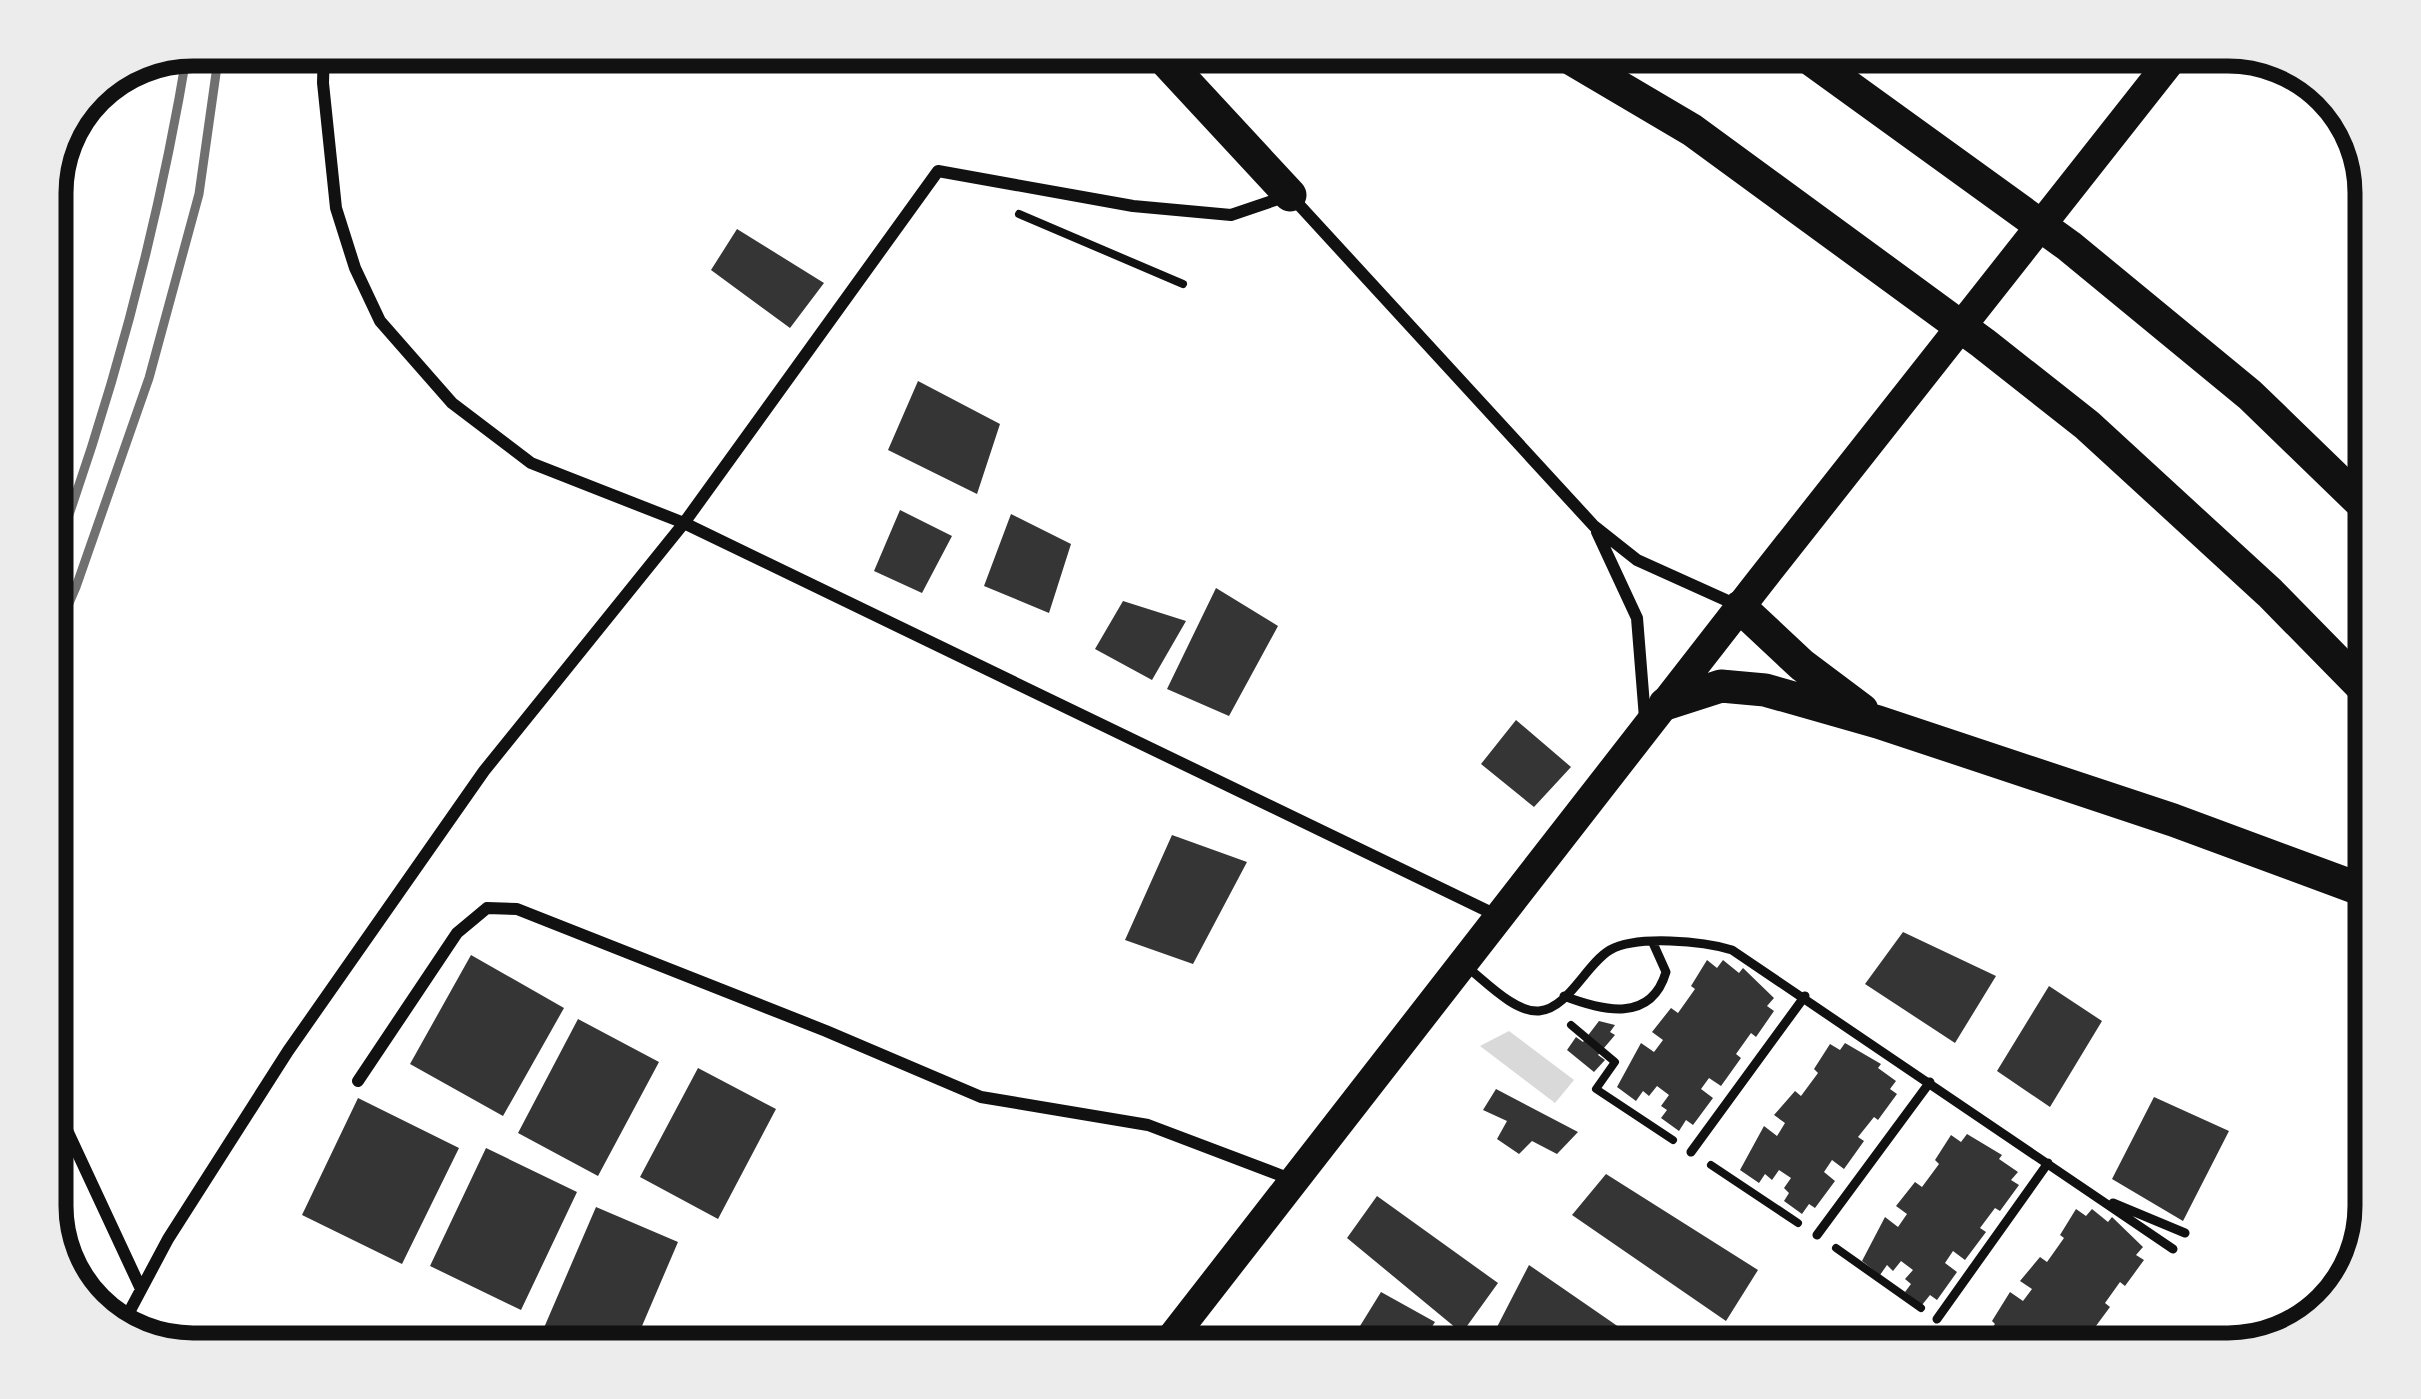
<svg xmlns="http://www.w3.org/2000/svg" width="2421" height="1399" font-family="Manrope,sans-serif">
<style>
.water{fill:#d9d9d9}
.building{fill:#353535}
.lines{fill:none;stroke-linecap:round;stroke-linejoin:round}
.path{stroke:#111;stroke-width:8}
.service{stroke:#111;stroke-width:9}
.minor{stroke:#111;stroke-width:12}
.primary{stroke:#111;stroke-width:30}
.trunk{stroke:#111;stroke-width:33}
.rail{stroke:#707070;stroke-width:9}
.rim{fill:none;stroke:#111;stroke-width:15}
</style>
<rect width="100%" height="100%" fill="#fff"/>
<path class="water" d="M 1509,1031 L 1574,1080 L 1555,1103 L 1480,1046 Z"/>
<path class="building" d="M 737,229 L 824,283 L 790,328 L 711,270 Z
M 918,381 L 1000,424 L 977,494 L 888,450 Z
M 900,510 L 952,536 L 922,593 L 874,571 Z
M 1011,514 L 1071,544 L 1049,613 L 984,586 Z
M 1216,588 L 1278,626 L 1229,716 L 1167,689 Z
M 1123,601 L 1186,621 L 1152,680 L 1095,649 Z
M 1516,720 L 1571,767 L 1534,807 L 1481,764 Z
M 1172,835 L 1247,862 L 1193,964 L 1125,940 Z
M 1903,932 L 1996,976 L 1955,1043 L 1865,984 Z
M 471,955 L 564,1008 L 503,1116 L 410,1064 Z
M 1707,960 L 1717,968 L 1723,960 L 1739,973 L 1743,968 L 1774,998 L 1767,1006 L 1774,1011 L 1756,1037 L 1751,1033 L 1736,1054 L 1741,1058 L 1721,1086 L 1709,1078 L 1701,1089 L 1713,1098 L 1693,1125 L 1686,1120 L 1679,1131 L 1661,1118 L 1667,1110 L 1661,1106 L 1669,1095 L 1657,1086 L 1649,1096 L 1643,1091 L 1636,1101 L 1617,1087 L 1641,1043 L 1654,1052 L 1663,1040 L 1652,1032 L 1671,1008 L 1678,1013 L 1695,989 L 1691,986 Z
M 2049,986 L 2102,1021 L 2050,1107 L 1997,1071 Z
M 578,1019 L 659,1062 L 598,1176 L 518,1133 Z
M 1599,1021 L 1615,1025 L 1610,1032 L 1615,1035 L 1598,1055 L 1605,1060 L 1594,1072 L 1567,1050 L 1576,1037 L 1583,1042 Z
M 1845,1043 L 1881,1064 L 1878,1068 L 1896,1081 L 1890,1089 L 1897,1094 L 1878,1120 L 1874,1117 L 1858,1137 L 1864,1141 L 1844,1169 L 1832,1160 L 1824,1172 L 1835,1181 L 1815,1208 L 1809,1204 L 1802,1214 L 1784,1201 L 1789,1193 L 1784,1188 L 1791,1178 L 1779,1170 L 1772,1180 L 1765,1174 L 1759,1183 L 1740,1170 L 1764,1126 L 1777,1136 L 1785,1123 L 1774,1115 L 1795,1091 L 1801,1096 L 1818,1073 L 1814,1069 L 1830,1044 L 1840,1050 Z
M 698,1068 L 776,1109 L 718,1219 L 640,1177 Z
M 1496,1089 L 1578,1132 L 1557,1154 L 1532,1141 L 1519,1154 L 1497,1139 L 1507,1121 L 1483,1110 Z
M 2154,1097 L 2229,1131 L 2183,1221 L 2112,1179 Z
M 358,1098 L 459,1148 L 402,1264 L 302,1215 Z
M 1967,1134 L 2002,1155 L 1999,1159 L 2018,1172 L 2011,1180 L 2019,1185 L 2000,1211 L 1995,1208 L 1980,1228 L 1986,1232 L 1965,1260 L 1953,1251 L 1945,1263 L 1957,1272 L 1937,1300 L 1930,1295 L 1922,1305 L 1905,1292 L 1911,1284 L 1905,1279 L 1913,1270 L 1901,1261 L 1893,1271 L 1887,1265 L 1880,1275 L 1862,1261 L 1885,1217 L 1898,1227 L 1907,1214 L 1896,1206 L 1915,1182 L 1922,1187 L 1939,1164 L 1935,1160 L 1951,1135 L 1961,1142 Z
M 486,1148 L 577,1192 L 521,1310 L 430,1266 Z
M 1606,1174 L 1758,1270 L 1726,1321 L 1572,1215 Z
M 1377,1196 L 1498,1283 L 1462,1333 L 1347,1238 Z
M 596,1207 L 678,1242 L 630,1354 L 599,1354 L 543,1330 Z
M 2076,1209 L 2086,1216 L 2092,1209 L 2108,1222 L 2112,1217 L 2143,1247 L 2136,1255 L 2144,1260 L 2125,1286 L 2120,1282 L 2105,1303 L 2110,1307 L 2090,1334 L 2078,1326 L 2070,1338 L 2082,1347 L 2076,1354 L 2030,1354 L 2037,1344 L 2026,1335 L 2018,1345 L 2012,1340 L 2005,1350 L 1987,1335 L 1995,1324 L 1992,1321 L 2010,1292 L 2023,1301 L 2032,1289 L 2020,1281 L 2040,1257 L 2047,1262 L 2064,1238 L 2060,1235 Z
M 1529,1265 L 1658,1354 L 1531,1354 L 1497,1327 Z
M 1381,1292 L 1435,1322 L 1415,1353 L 1360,1326 Z
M 1441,1328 L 1462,1333 L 1465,1354 L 1421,1354 Z"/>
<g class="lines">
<path class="path" d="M 1019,214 L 1183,284
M 1571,1025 L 1615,1062 L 1596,1089 L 1673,1140
M 1711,1165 L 1798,1223
M 1836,1248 L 1921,1308
M 1953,1331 L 1987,1354"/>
<path class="service" d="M 1467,967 C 1485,981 1515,1013 1539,1011 C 1568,1009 1586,964 1610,950 C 1637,935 1703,941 1732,950 L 2173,1249
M 1564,996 C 1603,1011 1651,1023 1666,972 L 1653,943
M 1691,1152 L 1805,996
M 2113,1203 L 2185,1233
M 1817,1235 L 1930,1082
M 1937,1319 L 2048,1163"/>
<path class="minor" d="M 324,45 L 323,83 L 336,208 L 355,268 L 380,321 L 452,403 L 531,463 L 684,523 L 1498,916
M 1597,532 L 1637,618 L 1645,718
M 358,1081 L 457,933 L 487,908 L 517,909 L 826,1031 L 981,1097 L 1148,1125 L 1293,1180
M 45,1083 L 141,1289
M 118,1333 L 168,1239 L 288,1051 L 484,771 L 684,523 L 938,171 L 1133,206 L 1231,215 L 1290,195 L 1594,526 L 1637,560 L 1739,606"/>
<path class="primary" d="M 1159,1354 L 1758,584 L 2183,45"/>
<path class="trunk" d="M 1151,45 L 1290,195
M 1548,45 L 1692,130 L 1983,343 L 2087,425 L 2270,593 L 2376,701
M 1791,45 L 2069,246 L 2250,395 L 2376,517
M 1740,607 L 1802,665 L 1862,710
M 1665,704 L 1721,686 L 1765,690 L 1878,722 L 2173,820 L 2376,895"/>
<path class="rail" d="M 45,581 C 110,408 158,229 188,47
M 45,659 L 76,587 L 149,378 L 199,194 L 220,45"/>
</g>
<path d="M0 0H2421V1399H0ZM193 66H2228A127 127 0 0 1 2355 193V1206A127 127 0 0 1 2228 1333H193A127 127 0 0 1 66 1206V193A127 127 0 0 1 193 66Z" fill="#ececec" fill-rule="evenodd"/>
<path class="rim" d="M193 66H2228A127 127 0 0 1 2355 193V1206A127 127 0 0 1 2228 1333H193A127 127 0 0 1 66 1206V193A127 127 0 0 1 193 66Z"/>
</svg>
